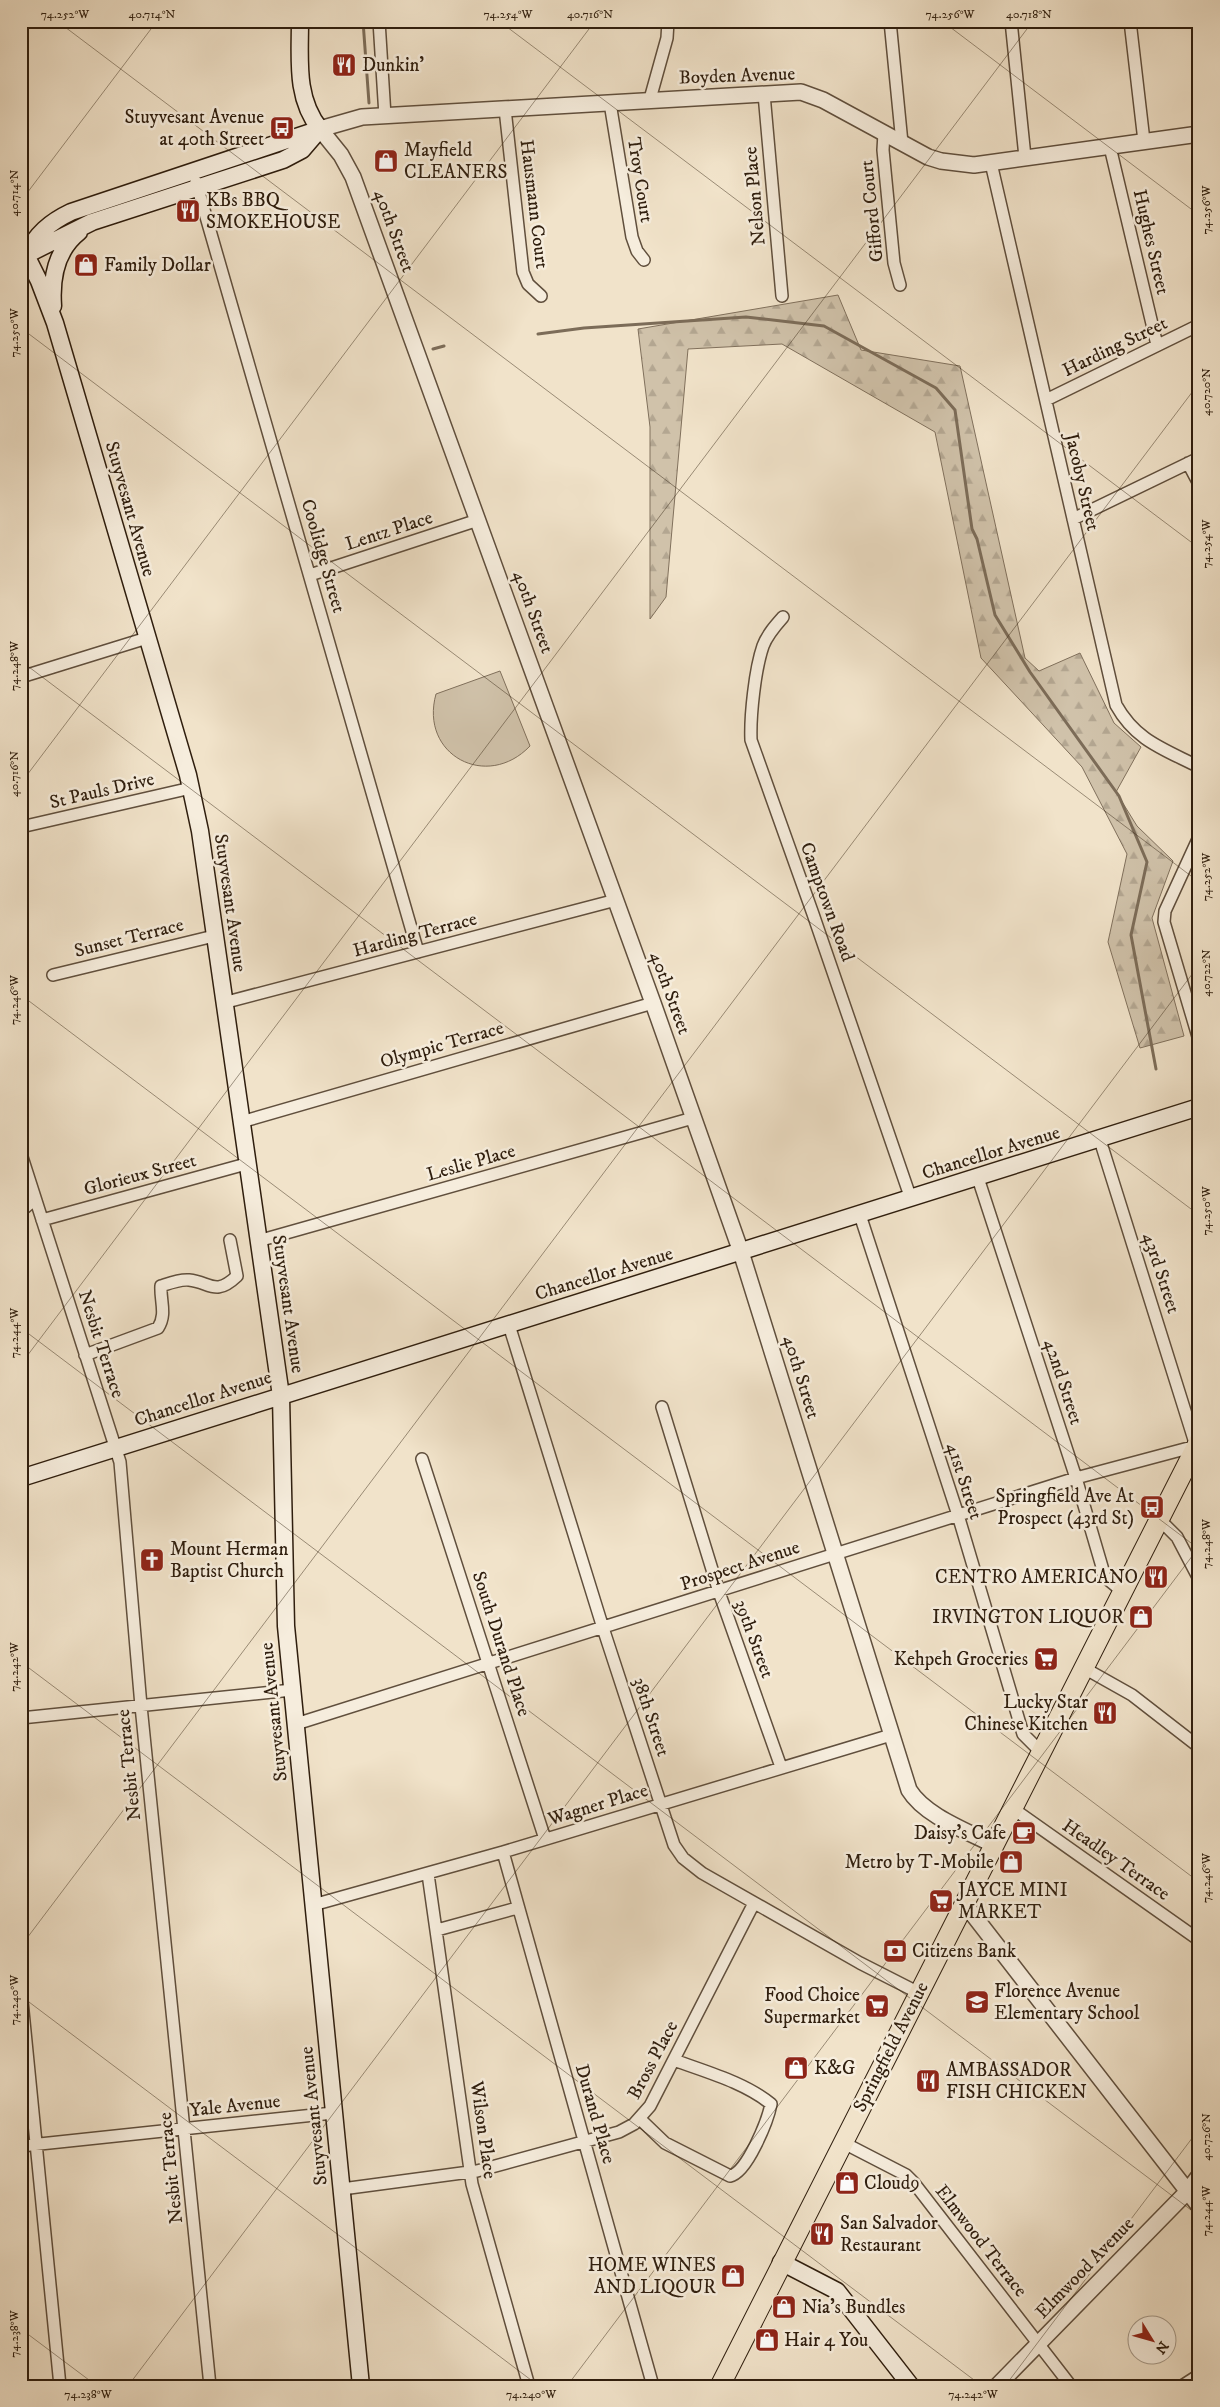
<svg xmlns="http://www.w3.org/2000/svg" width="1220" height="2407" font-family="'IM FELL DW Pica',serif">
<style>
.forest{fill:url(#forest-firs);stroke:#80705c}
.pitch{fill:#d0c2aa;stroke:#80705c}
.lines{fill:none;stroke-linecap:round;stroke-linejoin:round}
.stream{stroke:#7c6c58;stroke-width:3}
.minor-casing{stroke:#604f3d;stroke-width:14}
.tertiary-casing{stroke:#604f3d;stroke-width:18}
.secondary-casing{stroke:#2f1e0e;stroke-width:19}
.primary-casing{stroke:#2f1e0e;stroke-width:21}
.minor{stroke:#f6eddd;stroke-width:11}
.tertiary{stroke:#f6eddd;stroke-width:15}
.secondary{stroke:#f6eddd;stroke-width:16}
.primary{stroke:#f1e3ca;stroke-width:19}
.ticks{fill:none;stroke:#2f1e0e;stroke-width:1;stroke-opacity:0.45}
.labels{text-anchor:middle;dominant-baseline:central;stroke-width:5;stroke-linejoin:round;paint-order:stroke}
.poi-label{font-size:19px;fill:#2f1e0e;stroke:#f6eddd;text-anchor:start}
.street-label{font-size:19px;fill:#2f1e0e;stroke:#f6eddd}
.neatline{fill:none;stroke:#2f1e0e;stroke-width:2}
.ticks-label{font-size:12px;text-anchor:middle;fill:#2f1e0e}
</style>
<defs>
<pattern id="forest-firs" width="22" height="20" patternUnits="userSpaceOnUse" patternTransform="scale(1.25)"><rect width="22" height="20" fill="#d0c2aa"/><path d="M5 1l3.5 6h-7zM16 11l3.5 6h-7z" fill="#b3a691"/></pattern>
</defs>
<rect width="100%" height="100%" fill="#f1e3ca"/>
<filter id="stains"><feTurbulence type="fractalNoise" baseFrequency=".004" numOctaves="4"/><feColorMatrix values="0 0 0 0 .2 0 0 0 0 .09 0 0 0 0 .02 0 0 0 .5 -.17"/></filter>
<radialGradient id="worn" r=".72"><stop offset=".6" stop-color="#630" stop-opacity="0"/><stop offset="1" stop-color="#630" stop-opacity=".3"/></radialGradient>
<path class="forest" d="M 838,295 L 861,350 L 960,366 L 1025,658 L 1039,671 L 1080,653 L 1114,723 L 1141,747 L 1116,792 L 1137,826 L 1173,861 L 1152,918 L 1184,1036 L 1140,1048 L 1108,942 L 1127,854 L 1082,767 L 981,658 L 935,432 L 782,344 L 688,349 L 666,597 L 650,619 L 650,427 L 638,329 Z"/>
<path class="pitch" d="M 500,671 L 530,746 C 487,791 419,755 436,694 Z"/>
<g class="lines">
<path class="stream" d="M 363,21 L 369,103
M 538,334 L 584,328 L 746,317 L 824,326 L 936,388 L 955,410 L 972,529 L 977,539 L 995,615 L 1030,672 L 1119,796 L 1147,862 L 1131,935 L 1156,1069
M 433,349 L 444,346"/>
<defs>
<path id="minor" d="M 379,21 L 385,116
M 890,21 L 902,143
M 1011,21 L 1025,157
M 1130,21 L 1144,141
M 764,94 L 782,296
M 650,99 L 667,38 L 668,21
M 610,103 L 632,237 L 637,251 L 644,260
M 505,109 L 523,272 L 528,284 L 541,296
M 884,133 L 883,150 L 894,263 L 900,285
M 1110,147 L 1157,345
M 991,163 L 1116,705 C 1136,741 1164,749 1199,767
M 196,182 L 418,952
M 1046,400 L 1199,325
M 1188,463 L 1199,484
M 1073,519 L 1199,458
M 310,575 L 478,520
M 783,617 C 775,626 767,635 763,646 C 755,669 750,716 751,740 L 813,914 L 911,1199
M 21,677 L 147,638
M 21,827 L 191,788
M 1199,837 L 1165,911 L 1164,922 L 1199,1040
M 53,975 L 214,936
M 223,1003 L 616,900
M 241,1122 L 653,1003
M 21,1154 L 120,1462 L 141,1706 L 210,2386
M 978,1178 L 1076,1478 L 1105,1577 L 1122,1591
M 21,1211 L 35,1199
M 860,1215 L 958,1515 L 1023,1734 L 1041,1752
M 42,1220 L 246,1164
M 258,1241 L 693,1118
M 509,1325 L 603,1628 L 674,1845 L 683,1858 L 702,1873 L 860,1963 L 919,1993
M 85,1355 L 158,1328 C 167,1314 160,1301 161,1286 C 170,1283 180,1279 189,1280 C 210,1282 215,1297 237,1276 L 230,1240
M 662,1407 L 719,1592 L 781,1767
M 422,1459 L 545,1839
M 1159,1519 L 1177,1537 L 1199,1579
M 1084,1668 L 1132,1695 L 1199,1747
M 21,1718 L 292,1690
M 296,1724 L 1076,1478 L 1196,1446 L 1100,1140
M 1012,1808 L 1199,1940
M 503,1852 L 653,2386
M 428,1874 L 472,2184 L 529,2386
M 313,1905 L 503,1852 L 891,1735
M 437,1930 L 517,1908
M 21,1991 L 60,2386
M 640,2119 L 665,2143 L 730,2176 C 747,2173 768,2120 771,2104 C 744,2082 706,2072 674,2060
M 842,2142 L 906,2175 L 914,2183 L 1071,2386
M 21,2146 L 333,2113
M 342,2189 L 477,2171 L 619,2132 L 634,2124 L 650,2106 L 754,1903
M 1182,2386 L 1199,2375"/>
<path id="tertiary" d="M 994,1845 C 967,1831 925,1816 909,1790 L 741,1252 L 653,1003 L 353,177 L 341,155 L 320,129 L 362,117 L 801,92 L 823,100 L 928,157 L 941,161 L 974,165 L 1199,134
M 964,1903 L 1199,2206
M 997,2386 L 1187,2192 L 1199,2176"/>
<path id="secondary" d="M 300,21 C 300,59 295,98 320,129
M 26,255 L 39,281 L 55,323 L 188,775 L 200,831 L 281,1396 L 286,1626 L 361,2386
M 26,255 C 36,234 50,222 71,212 L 320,129
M 26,255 L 92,222 L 283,160 L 302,150 L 320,129
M 53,306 C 51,278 56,250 79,232
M 21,1478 L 1199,1107
M 781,2262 L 837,2291 L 911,2386"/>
<path id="primary" d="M 720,2386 L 1199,1441"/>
</defs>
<use href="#minor" class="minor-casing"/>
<use href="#tertiary" class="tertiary-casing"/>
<use href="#secondary" class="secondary-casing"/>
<use href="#primary" class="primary-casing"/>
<use href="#minor" class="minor"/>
<use href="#tertiary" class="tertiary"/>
<use href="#secondary" class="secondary"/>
<use href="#primary" class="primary"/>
</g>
<path class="ticks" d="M 57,21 L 1199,882M 499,21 L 1199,548M 942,21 L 1199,215M 21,201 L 157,21M 21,328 L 1199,1215M 21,661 L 1199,1549M 21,783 L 595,21M 21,995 L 1199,1882M 21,1328 L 1199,2216M 21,1364 L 1033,21M 21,1662 L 982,2386M 21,1946 L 1199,383M 21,1996 L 539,2386M 21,2329 L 97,2386M 128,2386 L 1199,965M 567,2386 L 1199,1547M 1005,2386 L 1199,2129"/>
<defs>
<symbol id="restaurant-square" viewBox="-11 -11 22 22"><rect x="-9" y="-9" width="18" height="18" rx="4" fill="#8f2418" stroke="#f6eddd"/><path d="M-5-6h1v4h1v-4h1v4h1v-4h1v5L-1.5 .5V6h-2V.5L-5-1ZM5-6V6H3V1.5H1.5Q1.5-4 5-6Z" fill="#fff"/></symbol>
<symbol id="bus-square" viewBox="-11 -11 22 22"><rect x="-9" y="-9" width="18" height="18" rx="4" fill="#8f2418" stroke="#f6eddd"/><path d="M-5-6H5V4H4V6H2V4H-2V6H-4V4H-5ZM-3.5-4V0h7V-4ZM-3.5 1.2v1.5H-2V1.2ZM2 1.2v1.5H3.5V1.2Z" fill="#fff"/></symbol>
<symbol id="shop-square" viewBox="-11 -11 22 22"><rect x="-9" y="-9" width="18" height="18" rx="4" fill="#8f2418" stroke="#f6eddd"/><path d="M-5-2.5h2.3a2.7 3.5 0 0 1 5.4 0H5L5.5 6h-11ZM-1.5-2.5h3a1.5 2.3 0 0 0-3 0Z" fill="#fff"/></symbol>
<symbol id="church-square" viewBox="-11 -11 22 22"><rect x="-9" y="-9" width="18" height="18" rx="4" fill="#8f2418" stroke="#f6eddd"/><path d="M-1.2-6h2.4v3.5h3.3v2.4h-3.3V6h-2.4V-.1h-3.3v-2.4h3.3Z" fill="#fff"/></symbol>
<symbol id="supermarket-square" viewBox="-11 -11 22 22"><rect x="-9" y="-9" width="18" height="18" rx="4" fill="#8f2418" stroke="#f6eddd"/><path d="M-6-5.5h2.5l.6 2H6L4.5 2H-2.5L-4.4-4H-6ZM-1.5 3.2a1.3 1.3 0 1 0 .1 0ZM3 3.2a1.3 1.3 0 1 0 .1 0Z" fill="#fff"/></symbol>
<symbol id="cafe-square" viewBox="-11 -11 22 22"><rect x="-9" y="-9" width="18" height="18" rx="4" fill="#8f2418" stroke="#f6eddd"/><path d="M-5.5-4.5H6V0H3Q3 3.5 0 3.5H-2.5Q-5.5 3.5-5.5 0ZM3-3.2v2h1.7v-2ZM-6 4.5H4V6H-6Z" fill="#fff"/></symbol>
<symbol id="bank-square" viewBox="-11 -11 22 22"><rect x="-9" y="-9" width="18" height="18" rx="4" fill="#8f2418" stroke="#f6eddd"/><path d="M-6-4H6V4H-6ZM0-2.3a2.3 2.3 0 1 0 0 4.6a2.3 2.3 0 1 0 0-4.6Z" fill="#fff"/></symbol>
<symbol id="school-square" viewBox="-11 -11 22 22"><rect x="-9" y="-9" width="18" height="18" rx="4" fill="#8f2418" stroke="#f6eddd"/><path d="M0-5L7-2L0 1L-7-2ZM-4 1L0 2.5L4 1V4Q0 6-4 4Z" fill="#fff"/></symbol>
</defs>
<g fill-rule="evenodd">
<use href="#restaurant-square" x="330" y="51" width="28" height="28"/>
<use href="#bus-square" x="268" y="114" width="28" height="28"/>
<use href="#shop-square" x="372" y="147" width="28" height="28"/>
<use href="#restaurant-square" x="174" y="197" width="28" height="28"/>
<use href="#shop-square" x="72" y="251" width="28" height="28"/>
<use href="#bus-square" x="1138" y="1493" width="28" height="28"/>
<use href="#church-square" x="138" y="1546" width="28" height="28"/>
<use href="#restaurant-square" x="1142" y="1563" width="28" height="28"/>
<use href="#shop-square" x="1127" y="1603" width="28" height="28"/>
<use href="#supermarket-square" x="1032" y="1645" width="28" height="28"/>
<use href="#restaurant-square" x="1091" y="1699" width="28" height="28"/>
<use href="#cafe-square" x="1010" y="1819" width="28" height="28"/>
<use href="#shop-square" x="997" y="1848" width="28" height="28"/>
<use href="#supermarket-square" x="927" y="1887" width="28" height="28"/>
<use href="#bank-square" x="881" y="1937" width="28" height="28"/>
<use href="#school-square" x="963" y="1988" width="28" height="28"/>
<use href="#supermarket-square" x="863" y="1992" width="28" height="28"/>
<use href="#shop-square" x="782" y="2054" width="28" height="28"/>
<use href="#restaurant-square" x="914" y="2067" width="28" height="28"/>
<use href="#shop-square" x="833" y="2169" width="28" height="28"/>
<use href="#restaurant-square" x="808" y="2220" width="28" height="28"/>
<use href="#shop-square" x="719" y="2262" width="28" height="28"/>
<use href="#shop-square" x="770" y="2293" width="28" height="28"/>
<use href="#shop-square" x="753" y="2326" width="28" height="28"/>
</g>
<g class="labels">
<g class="poi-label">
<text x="362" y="65">Dunkin'</text>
<text x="264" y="117" text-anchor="end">Stuyvesant Avenue<tspan x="264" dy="22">at 40th Street</tspan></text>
<text x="404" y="150">Mayfield<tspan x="404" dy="22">CLEANERS</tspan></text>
<text x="206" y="200">KBs BBQ<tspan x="206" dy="22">SMOKEHOUSE</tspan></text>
<text x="104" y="265">Family Dollar</text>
<text x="1134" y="1496" text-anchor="end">Springfield Ave At<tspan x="1134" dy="22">Prospect (43rd St)</tspan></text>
<text x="170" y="1549">Mount Herman<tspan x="170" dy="22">Baptist Church</tspan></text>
<text x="1138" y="1577" text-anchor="end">CENTRO AMERICANO</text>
<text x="1124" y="1617" text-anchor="end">IRVINGTON LIQUOR</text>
<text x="1028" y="1659" text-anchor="end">Kehpeh Groceries</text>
<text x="1088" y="1702" text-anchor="end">Lucky Star<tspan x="1088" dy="22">Chinese Kitchen</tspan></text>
<text x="1006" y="1833" text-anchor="end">Daisy's Cafe</text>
<text x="994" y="1862" text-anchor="end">Metro by T-Mobile</text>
<text x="958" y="1890">JAYCE MINI<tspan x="958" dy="22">MARKET</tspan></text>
<text x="912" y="1951">Citizens Bank</text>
<text x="994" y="1991">Florence Avenue<tspan x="994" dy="22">Elementary School</tspan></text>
<text x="860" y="1995" text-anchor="end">Food Choice<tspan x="860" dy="22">Supermarket</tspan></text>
<text x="814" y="2068">K&amp;G</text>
<text x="946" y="2070">AMBASSADOR<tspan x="946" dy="22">FISH CHICKEN</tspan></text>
<text x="864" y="2183">Cloud9</text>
<text x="840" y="2223">San Salvador<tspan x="840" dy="22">Restaurant</tspan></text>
<text x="716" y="2265" text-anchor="end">HOME WINES<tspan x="716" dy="22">AND LIQOUR</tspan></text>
<text x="802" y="2307">Nia's Bundles</text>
<text x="784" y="2340">Hair 4 You</text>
</g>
<g class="street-label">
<text transform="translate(737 76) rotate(-2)">Boyden Avenue</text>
<text transform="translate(640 180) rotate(81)">Troy Court</text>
<text transform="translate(755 196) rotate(-95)">Nelson Place</text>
<text transform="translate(534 204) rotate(83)">Hausmann Court</text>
<text transform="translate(872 211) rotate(-96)">Gifford Court</text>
<text transform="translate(394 231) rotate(70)">40th Street</text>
<text transform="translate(1151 242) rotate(77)">Hughes Street</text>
<text transform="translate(1115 347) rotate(-26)">Harding Street</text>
<text transform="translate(1082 482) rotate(77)">Jacoby Street</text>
<text transform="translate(130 509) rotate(74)">Stuyvesant Avenue</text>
<text transform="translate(389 531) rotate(-18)">Lentz Place</text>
<text transform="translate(323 556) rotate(74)">Coolidge Street</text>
<text transform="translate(533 612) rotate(70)">40th Street</text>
<text transform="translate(102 791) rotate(-13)">St Pauls Drive</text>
<text transform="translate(827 902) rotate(70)">Camptown Road</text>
<text transform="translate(230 903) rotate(82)">Stuyvesant Avenue</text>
<text transform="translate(415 935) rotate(-15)">Harding Terrace</text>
<text transform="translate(129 938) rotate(-14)">Sunset Terrace</text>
<text transform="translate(670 993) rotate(70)">40th Street</text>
<text transform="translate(442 1045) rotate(-16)">Olympic Terrace</text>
<text transform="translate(991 1153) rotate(-17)">Chancellor Avenue</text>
<text transform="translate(471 1163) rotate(-16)">Leslie Place</text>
<text transform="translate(140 1175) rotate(-15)">Glorieux Street</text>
<text transform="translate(1161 1273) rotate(72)">43rd Street</text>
<text transform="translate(604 1274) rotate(-17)">Chancellor Avenue</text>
<text transform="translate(288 1304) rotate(82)">Stuyvesant Avenue</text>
<text transform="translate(101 1344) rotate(72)">Nesbit Terrace</text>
<text transform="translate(801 1377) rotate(73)">40th Street</text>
<text transform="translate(1063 1382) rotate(72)">42nd Street</text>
<text transform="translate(203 1399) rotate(-18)">Chancellor Avenue</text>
<text transform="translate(964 1481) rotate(72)">41st Street</text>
<text transform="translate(740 1566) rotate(-18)">Prospect Avenue</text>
<text transform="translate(754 1639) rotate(70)">39th Street</text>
<text transform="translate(501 1644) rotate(72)">South Durand Place</text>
<text transform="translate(274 1712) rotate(-96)">Stuyvesant Avenue</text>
<text transform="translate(651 1717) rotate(72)">38th Street</text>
<text transform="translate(129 1765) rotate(-96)">Nesbit Terrace</text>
<text transform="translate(598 1805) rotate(-17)">Wagner Place</text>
<text transform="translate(1116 1860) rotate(35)">Headley Terrace</text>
<text transform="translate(891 2047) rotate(-63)">Springfield Avenue</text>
<text transform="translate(653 2060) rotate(-62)">Bross Place</text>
<text transform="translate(235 2106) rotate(-6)">Yale Avenue</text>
<text transform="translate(595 2114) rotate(74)">Durand Place</text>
<text transform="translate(314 2116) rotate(-96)">Stuyvesant Avenue</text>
<text transform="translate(483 2130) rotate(82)">Wilson Place</text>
<text transform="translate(171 2168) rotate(-96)">Nesbit Terrace</text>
<text transform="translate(981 2241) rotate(52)">Elmwood Terrace</text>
<text transform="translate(1085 2268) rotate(-46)">Elmwood Avenue</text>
</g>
</g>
<rect width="1220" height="2407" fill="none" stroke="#f1e3ca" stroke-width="55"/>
<g transform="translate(1152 2340) rotate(127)"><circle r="24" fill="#f6eddd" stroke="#a69a8a"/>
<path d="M0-4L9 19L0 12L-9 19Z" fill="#8f2418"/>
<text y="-8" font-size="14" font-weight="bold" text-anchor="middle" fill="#2f1e0e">N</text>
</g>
<rect x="28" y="28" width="1164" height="2352" class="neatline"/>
<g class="ticks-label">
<text x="65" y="18">74.252°W</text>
<text x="152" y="18">40.714°N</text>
<text x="508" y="18">74.254°W</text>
<text x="590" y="18">40.716°N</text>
<text x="950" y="18">74.256°W</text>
<text x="1029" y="18">40.718°N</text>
<text transform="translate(14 193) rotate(-90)" y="4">40.714°N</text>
<text transform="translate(1206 210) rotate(-90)" y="4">74.256°W</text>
<text transform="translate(14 333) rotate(-90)" y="4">74.250°W</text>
<text transform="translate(1206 392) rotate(-90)" y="4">40.720°N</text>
<text transform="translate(1206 544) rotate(-90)" y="4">74.254°W</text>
<text transform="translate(14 666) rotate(-90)" y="4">74.248°W</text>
<text transform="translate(14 774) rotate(-90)" y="4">40.716°N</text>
<text transform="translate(1206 877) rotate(-90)" y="4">74.252°W</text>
<text transform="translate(1206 973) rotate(-90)" y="4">40.722°N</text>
<text transform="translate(14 1000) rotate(-90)" y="4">74.246°W</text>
<text transform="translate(1206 1211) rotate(-90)" y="4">74.250°W</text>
<text transform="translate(14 1333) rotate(-90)" y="4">74.244°W</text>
<text transform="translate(1206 1544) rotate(-90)" y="4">74.248°W</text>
<text transform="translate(14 1667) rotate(-90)" y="4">74.242°W</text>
<text transform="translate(1206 1878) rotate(-90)" y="4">74.246°W</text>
<text transform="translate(14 2000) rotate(-90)" y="4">74.240°W</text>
<text transform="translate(1206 2137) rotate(-90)" y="4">40.726°N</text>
<text transform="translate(1206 2211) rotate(-90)" y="4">74.244°W</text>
<text transform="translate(14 2334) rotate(-90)" y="4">74.238°W</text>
<text x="88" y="2398">74.238°W</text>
<text x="531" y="2398">74.240°W</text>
<text x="973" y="2398">74.242°W</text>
</g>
<rect width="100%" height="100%" filter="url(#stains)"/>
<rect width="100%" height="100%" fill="url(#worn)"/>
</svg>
